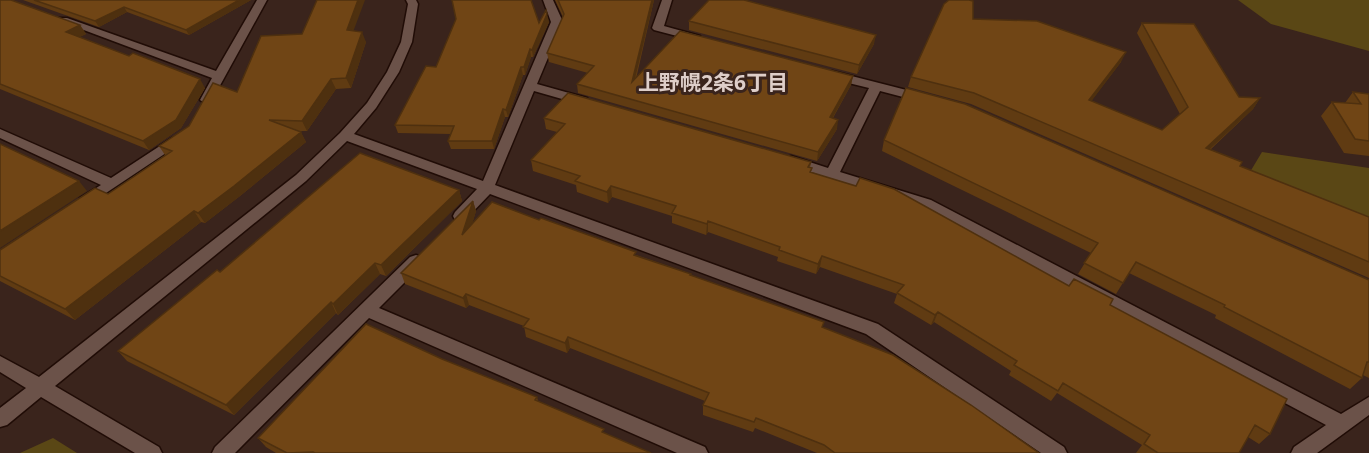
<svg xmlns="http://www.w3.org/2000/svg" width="1369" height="453" font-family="'Noto Sans','Noto Sans JP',sans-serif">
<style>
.green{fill:#5a4715}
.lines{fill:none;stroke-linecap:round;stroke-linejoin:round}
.minor-casing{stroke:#200c06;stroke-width:3}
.minor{fill:#6b5249;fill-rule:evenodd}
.wall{fill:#603b12}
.shaded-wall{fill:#4e300f}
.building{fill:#704515;stroke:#4e300f;stroke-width:1.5}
.labels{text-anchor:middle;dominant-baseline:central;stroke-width:6;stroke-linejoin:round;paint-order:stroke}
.neighbourhood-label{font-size:21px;font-weight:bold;fill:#decec9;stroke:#3a241c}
</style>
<rect width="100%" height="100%" fill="#3a241c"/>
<path class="green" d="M 1238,0 L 1369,0 L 1369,51 L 1271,24 Z
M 1262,152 L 1369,168 L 1369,228 L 1247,177 Z
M 53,438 L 77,453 L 20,453 Z"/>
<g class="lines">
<defs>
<path id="minor" d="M 257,0 L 267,0 L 212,100 L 206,104 L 200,100 L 212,78 L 57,20 L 59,18 L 67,18 L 216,71 Z
M 406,0 L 416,0 L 418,4 L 412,42 L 399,72 L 376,108 L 354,134 L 483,181 L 551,22 L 543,0 L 553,0 L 563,22 L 537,84 L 587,98 L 589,101 L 583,105 L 534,91 L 495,185 L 878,324 L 1064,447 L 1067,453 L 1041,453 L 866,334 L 490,194 L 465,220 L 455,220 L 453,216 L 455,212 L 477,189 L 347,141 L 306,181 L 55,386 L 159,447 L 162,453 L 135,453 L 41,397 L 7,425 L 0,427 L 0,408 L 26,388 L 0,372 L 0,356 L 39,377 L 296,175 L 340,133 L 367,103 L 387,72 L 401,42 L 408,4 Z
M 662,0 L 672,0 L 664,26 L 700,36 L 700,40 L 696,41 L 654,30 L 652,28 Z
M 832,71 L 926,95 L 928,98 L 922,102 L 880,91 L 840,172 L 931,200 L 1341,414 L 1369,397 L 1369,415 L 1317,453 L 1291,453 L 1294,447 L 1326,425 L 921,208 L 786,164 L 784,161 L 786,158 L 791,156 L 828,168 L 869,88 L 828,78 L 826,75 Z
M 0,129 L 111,178 L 172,138 L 182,138 L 184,141 L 85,207 L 80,206 L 78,202 L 80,198 L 101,185 L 0,138 Z
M 416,255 L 422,257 L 424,261 L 422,265 L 379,308 L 705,447 L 708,453 L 677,453 L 369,318 L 235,453 L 212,453 L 215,447 L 410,257 Z"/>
</defs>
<use href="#minor" class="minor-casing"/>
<use href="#minor" class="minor"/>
</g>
<path class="wall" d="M 0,0 L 80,25 L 86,34 L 79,37 L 205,88 L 181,128 L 149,150 L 0,89 Z
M 23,0 L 251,0 L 189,35 L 127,12 L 99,27 Z
M 555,0 L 654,0 L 636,79 L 853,76 L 851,85 L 833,118 L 837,129 L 817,161 L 578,93 L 577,84 L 588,73 L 549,62 L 547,53 L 563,17 Z
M 973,19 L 1121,62 L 1091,101 L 1162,130 L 1180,114 L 1137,33 L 1142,23 L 1239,97 L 1260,98 L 1253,109 L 1210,150 L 1240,166 L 1369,217 L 1369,278 L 971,104 L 908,87 L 911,77 Z
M 689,21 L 874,44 L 857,74 L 689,30 Z
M 549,22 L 533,57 L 531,57 L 525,75 L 523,75 L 508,117 L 505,117 L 494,149 L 451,149 L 448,141 L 451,134 L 398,133 L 395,125 L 436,67 Z
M 354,31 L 366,42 L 351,88 L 336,89 L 307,131 L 300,131 L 306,142 L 240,196 L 205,223 L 201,222 L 75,320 L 0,281 L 0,250 L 108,194 L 165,155 L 159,146 L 189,126 L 237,92 L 302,34 Z
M 1353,92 L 1369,94 L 1369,156 L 1344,153 L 1321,116 L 1332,102 L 1345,103 Z
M 544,118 L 811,162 L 810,168 L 812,168 L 811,172 L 1110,305 L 1270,434 L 1259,444 L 1248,437 L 1239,453 L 1136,453 L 1142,445 L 1057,393 L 1051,401 L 1009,375 L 1011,371 L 934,322 L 931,325 L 894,303 L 897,294 L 820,267 L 816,274 L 777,261 L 778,257 L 708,232 L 706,235 L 672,223 L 672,216 L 612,197 L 608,203 L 577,192 L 576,185 L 533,171 L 531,160 L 557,132 L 546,129 Z
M 884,140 L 1369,280 L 1369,378 L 1363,375 L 1362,378 L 1350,389 L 1215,318 L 1216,315 L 1129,273 L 1116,294 L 1078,274 L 1091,253 L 882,151 Z
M 459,190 L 462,201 L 386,276 L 380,274 L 338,315 L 336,313 L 234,415 L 127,361 L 118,351 L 220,272 Z
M 473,201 L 476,211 L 472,224 L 636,255 L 691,274 L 691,276 L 823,328 L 1039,453 L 817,453 L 755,428 L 753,432 L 703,415 L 703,405 L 705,401 L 570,348 L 567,353 L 526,337 L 524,326 L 469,305 L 466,308 L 405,284 L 401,273 Z
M 442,359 L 537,397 L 538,401 L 604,433 L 651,453 L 276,453 L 266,447 L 258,438 Z"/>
<path class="shaded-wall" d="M 239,0 L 251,0 L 189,35 L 186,30 Z
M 358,0 L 365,0 L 350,40 L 347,30 Z
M 652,0 L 654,0 L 632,91 L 632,82 Z
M 124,7 L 127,12 L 99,27 L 95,21 Z
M 547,14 L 549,22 L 533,57 L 532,50 Z
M 80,25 L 86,34 L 72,41 L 66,32 Z
M 362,32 L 366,42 L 351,88 L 346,78 Z
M 876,35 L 874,44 L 857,74 L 859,65 Z
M 530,49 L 531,57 L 525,75 L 524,67 Z
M 1126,52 L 1121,62 L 1084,111 L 1089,100 Z
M 521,67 L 523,75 L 508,117 L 506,110 Z
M 853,76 L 851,85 L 828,126 L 830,117 Z
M 200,79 L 205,88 L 181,128 L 149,150 L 143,141 Z
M 331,79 L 336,89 L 307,131 L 302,121 Z
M 1260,98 L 1253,109 L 1199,159 L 1206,148 Z
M 503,109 L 505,117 L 494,149 L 492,141 Z
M 838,120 L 837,129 L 817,161 L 818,152 Z
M 301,132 L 306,142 L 240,196 L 205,223 L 198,213 Z
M 79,181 L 87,191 L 0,248 L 0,231 Z
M 611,186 L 612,197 L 608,203 L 607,192 Z
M 459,190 L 462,201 L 386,276 L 381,265 Z
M 473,201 L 476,211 L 466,246 L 462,235 Z
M 194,211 L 201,222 L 75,320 L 65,309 Z
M 708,221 L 708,232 L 706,235 L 707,224 Z
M 822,256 L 820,267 L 816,274 L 818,264 Z
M 375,263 L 380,274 L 338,315 L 333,304 Z
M 466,294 L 469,305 L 466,308 L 463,298 Z
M 331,302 L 336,313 L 234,415 L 226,405 Z
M 938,312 L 934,322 L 931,325 L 935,315 Z
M 568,337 L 570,348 L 567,353 L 565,343 Z"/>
<path class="building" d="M 0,0 L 11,0 L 80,25 L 66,32 L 129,56 L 133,53 L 200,79 L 176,120 L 143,141 L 0,84 Z
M 34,0 L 239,0 L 186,30 L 124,7 L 95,21 Z
M 317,0 L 358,0 L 347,30 L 362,32 L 346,78 L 331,79 L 302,121 L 269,120 L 301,132 L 234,186 L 198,213 L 194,211 L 65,309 L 0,276 L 0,250 L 95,188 L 108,194 L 172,151 L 159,146 L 189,126 L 213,83 L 237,92 L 261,36 L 302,34 Z
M 452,0 L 531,0 L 539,23 L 546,10 L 547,14 L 532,50 L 530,49 L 524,67 L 521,67 L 506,110 L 503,109 L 492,141 L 448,141 L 454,126 L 395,125 L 426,66 L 436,67 L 456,19 Z
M 558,0 L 652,0 L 632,82 L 680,31 L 853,76 L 830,117 L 838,120 L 818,152 L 577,84 L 594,66 L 547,53 L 564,14 Z
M 709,0 L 744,0 L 876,35 L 859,65 L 689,21 Z
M 949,0 L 969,0 L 973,1 L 973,19 L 1037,21 L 1126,52 L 1089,100 L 1162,130 L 1188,107 L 1142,23 L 1194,24 L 1239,97 L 1260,98 L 1206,148 L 1242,162 L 1240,166 L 1369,217 L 1369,262 L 974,93 L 911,77 L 944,4 Z
M 906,88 L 965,104 L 1369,280 L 1369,362 L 1367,362 L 1362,378 L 1224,307 L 1225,305 L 1136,262 L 1123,283 L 1084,263 L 1098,243 L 884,140 Z
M 1353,92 L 1369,94 L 1369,141 L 1355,139 L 1332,102 L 1361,104 Z
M 568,93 L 811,162 L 808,167 L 812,168 L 810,172 L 856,186 L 860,178 L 894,189 L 1069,286 L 1074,279 L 1113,299 L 1110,305 L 1287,399 L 1270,434 L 1255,425 L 1239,453 L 1158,453 L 1144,444 L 1150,435 L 1063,383 L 1058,391 L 1014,365 L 1017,361 L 938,312 L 935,315 L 897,293 L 904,285 L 822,256 L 818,264 L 779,250 L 780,247 L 708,221 L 707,224 L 672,213 L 676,206 L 611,186 L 607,192 L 575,181 L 580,176 L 531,160 L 565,124 L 544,118 Z
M 0,144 L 79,181 L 0,231 Z
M 360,153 L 459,190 L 381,265 L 375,263 L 333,304 L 331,302 L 226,405 L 118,351 L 217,270 L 220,272 Z
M 473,201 L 462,235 L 492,202 L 539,220 L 541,218 L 636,252 L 634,255 L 691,274 L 690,275 L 824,322 L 822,327 L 893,355 L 971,405 L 1039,453 L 835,453 L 824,445 L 756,418 L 754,422 L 703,405 L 709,393 L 568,337 L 565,343 L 523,327 L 529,319 L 466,294 L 463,298 L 401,273 Z
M 366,324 L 442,359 L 537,397 L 535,400 L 604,429 L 602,432 L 651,453 L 315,453 L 313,452 L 287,453 L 258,438 Z"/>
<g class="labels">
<g class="neighbourhood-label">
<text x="713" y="82">上野幌2条6丁目</text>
</g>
</g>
</svg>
